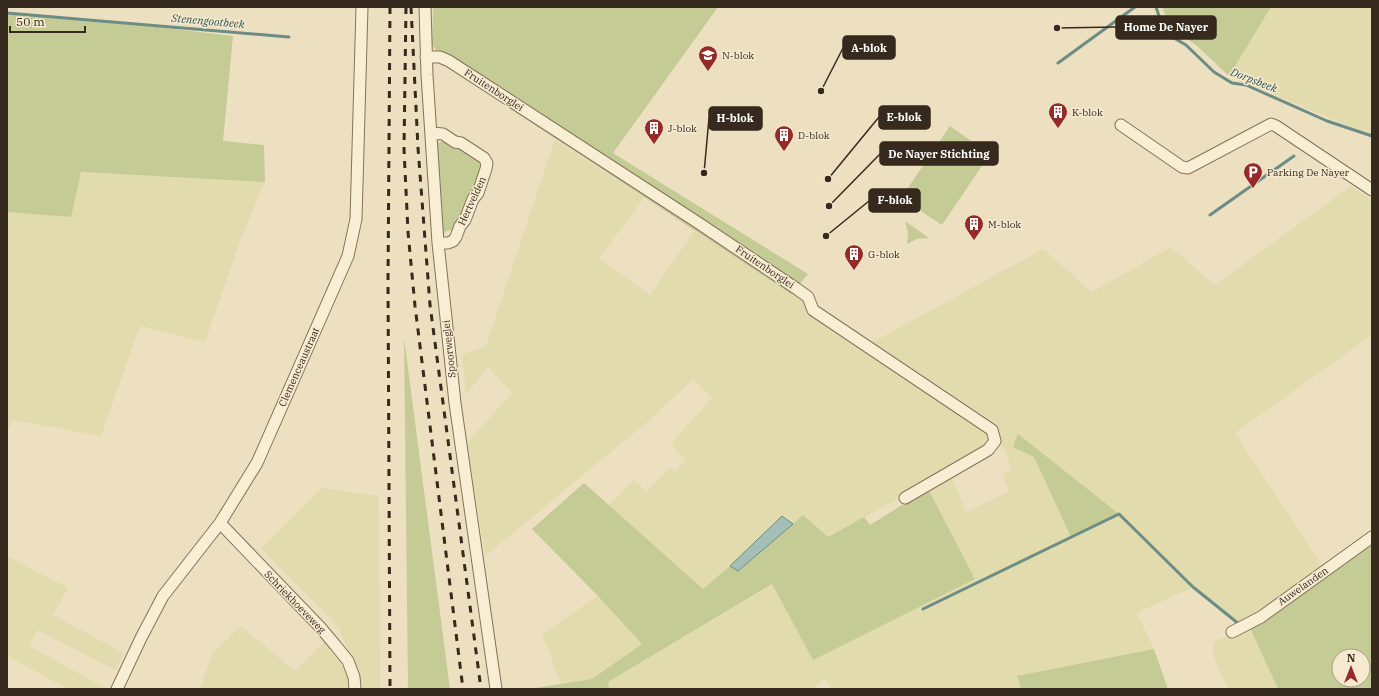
<svg xmlns="http://www.w3.org/2000/svg" width="1379" height="696" font-family="'IBM Plex Serif',serif">
<style>
.farmland{fill:#e2dbae;fill-rule:evenodd}
.green{fill:#c4cb95;fill-rule:evenodd}
.water{fill:#a3bfb7;stroke:#6b8d85}
.lines{fill:none;stroke-linecap:round;stroke-linejoin:round}
.stream{stroke:#6b8d85;stroke-width:3}
.minor-casing{stroke:#867159;stroke-width:13}
.minor{stroke:#f8eed4;stroke-width:11}
.rail{stroke:#36291d;stroke-width:3;stroke-dasharray:7 7;stroke-linecap:butt}
.labels{text-anchor:middle;dominant-baseline:central;stroke-width:3;stroke-linejoin:round;paint-order:stroke}
.poi-label{font-size:10px;fill:#36291d;stroke:#f5ead0;text-anchor:start}
.street-label{font-size:10px;fill:#36291d;stroke:#f5ead0}
.water-label{font-size:11px;font-style:italic;fill:#2c5553;stroke:#f5ead0}
.leader{fill:none;stroke:#36291d;stroke-width:1.5}
.callout-dot{fill:#36291d;stroke:#f5ead0;stroke-width:1.5}
.callout{fill:#36291d;stroke:#36291d;stroke-width:1.5}
.callout-label{font-size:11px;text-anchor:middle;font-weight:bold;fill:#fff}
</style>
<rect width="100%" height="100%" fill="#ede0c1"/>
<path class="farmland" d="M 1271,7 L 1372,7 L 1372,136 L 1229,76 Z
M 555,140 L 644,198 L 599,258 L 650,295 L 694,231 L 802,300 L 809,313 L 989,431 L 992,439 L 989,444 L 924,484 L 828,538 L 803,515 L 793,524 L 782,516 L 730,566 L 703,589 L 608,505 L 634,480 L 646,491 L 670,467 L 675,471 L 685,461 L 671,443 L 712,398 L 693,379 L 651,419 L 485,556 L 467,443 L 512,393 L 488,367 L 466,394 L 462,355 L 486,346 Z
M 81,172 L 265,182 L 243,233 L 205,342 L 140,326 L 101,436 L 12,420 L 7,432 L 7,212 L 71,217 Z
M 1351,186 L 1372,200 L 1372,335 L 1235,433 L 1323,567 L 1275,600 L 1239,624 L 1193,587 L 1137,613 L 1154,649 L 1018,676 L 1021,689 L 831,689 L 826,678 L 812,689 L 609,689 L 608,682 L 773,584 L 813,660 L 928,489 L 952,476 L 966,512 L 1009,491 L 1002,474 L 1012,470 L 1001,442 L 997,424 L 873,342 L 1043,249 L 1092,292 L 1171,247 L 1215,285 ZM 1034,457 L 1118,515 L 1071,537 Z
M 321,488 L 379,496 L 380,689 L 361,689 L 361,684 L 339,628 L 261,548 Z
M 7,556 L 68,588 L 53,615 L 124,653 L 115,670 L 38,630 L 29,646 L 107,689 L 68,689 L 7,656 Z
M 598,596 L 642,644 L 592,679 L 561,684 L 542,634 Z
M 241,626 L 295,671 L 326,640 L 346,672 L 349,689 L 200,689 L 213,652 Z
M 1250,628 L 1278,689 L 1228,689 L 1212,652 L 1215,641 Z"/>
<path class="green" d="M 433,7 L 718,7 L 613,153 L 808,274 L 791,294 L 444,65 L 432,44 Z
M 1162,7 L 1271,7 L 1229,76 L 1196,45 L 1171,28 Z
M 7,14 L 114,22 L 233,36 L 223,141 L 264,145 L 265,182 L 81,172 L 71,217 L 7,212 Z
M 950,126 L 990,154 L 942,225 L 901,198 Z
M 445,141 C 455,145 479,155 482,166 C 475,189 467,210 454,230 L 446,231 L 442,236 L 437,143 Z
M 905,221 L 929,238 L 917,239 L 907,244 L 908,233 Z
M 404,338 L 450,689 L 408,689 Z
M 1018,434 L 1119,514 L 1071,537 L 1034,457 L 1013,447 Z
M 584,483 L 703,589 L 730,566 L 738,571 L 803,515 L 828,537 L 864,517 L 870,525 L 928,489 L 975,579 L 813,660 L 772,584 L 608,682 L 609,689 L 529,689 L 592,679 L 642,644 L 598,596 L 532,529 Z
M 1372,544 L 1372,689 L 1278,689 L 1250,628 L 1273,615 ZM 1339,656 L 1363,656 L 1363,680 L 1339,680 Z
M 1154,649 L 1168,689 L 1021,689 L 1017,676 Z"/>
<path class="water" d="M 782,516 L 793,524 L 738,571 L 730,566 Z"/>
<g class="lines">
<path class="stream" d="M 1156,7 L 1162,25 L 1167,34 L 1186,45 L 1214,72 L 1232,83 L 1246,85 L 1327,121 L 1372,136
M 7,13 L 289,37
M 1058,63 L 1135,7
M 1210,215 L 1294,156
M 923,609 L 1119,514 L 1193,587 L 1239,624"/>
<defs>
<path id="minor" d="M 425,7 L 427,75 L 438,243 L 449,346 L 455,403 L 496,689
M 426,57 L 440,57 L 449,61 L 697,222 L 797,289 L 808,297 L 813,310 L 992,430 L 995,441 L 988,450 L 905,498
M 1121,125 L 1182,167 L 1188,168 L 1271,124 L 1276,126 L 1372,190
M 431,133 L 443,134 L 455,142 L 461,143 L 484,158 L 487,163 L 486,169 L 478,193 L 473,199 L 465,220 L 460,226 L 456,237 L 453,241 L 448,243 L 438,243
M 220,523 L 320,627 L 336,646 L 348,661 L 354,677 L 355,689
M 1232,632 L 1261,617 L 1372,537
M 117,689 L 141,638 L 163,596 L 220,523 L 257,463 L 348,256 L 356,219 L 362,7"/>
</defs>
<use href="#minor" class="minor-casing"/>
<use href="#minor" class="minor"/>
<path class="rail" d="M 390,7 L 388,281 L 390,689
M 406,7 L 404,149 L 408,232 L 415,306 L 463,689
M 411,7 L 418,148 L 430,305 L 481,689"/>
</g>
<defs>
<symbol id="university-pin" viewBox="-11 -11 22 30"><path d="M0 17L-7.5 6A9.5 9.5 0 1 1 7.5 6Z" fill="#942a2a" stroke="#f5ead0"/><path d="M0-5L7-2L0 1L-7-2ZM-4 1L0 2.5L4 1V4Q0 6-4 4Z" fill="#fff"/></symbol>
<symbol id="building-pin" viewBox="-11 -11 22 30"><path d="M0 17L-7.5 6A9.5 9.5 0 1 1 7.5 6Z" fill="#942a2a" stroke="#f5ead0"/><path d="M-4-6H4V6H1V3H-1V6H-4ZM-2.5-4.3h1.7v1.8h-1.7ZM.8-4.3h1.7v1.8H.8ZM-2.5-1h1.7V.8h-1.7ZM.8-1h1.7V.8H.8Z" fill="#fff"/></symbol>
<symbol id="parking-pin" viewBox="-11 -11 22 30"><path d="M0 17L-7.5 6A9.5 9.5 0 1 1 7.5 6Z" fill="#942a2a" stroke="#f5ead0"/><path d="M-3.5-5.5H1a3.5 3.5 0 0 1 0 7H-1V5.5H-3.5ZM-1-3.4V-.6H.8a1.4 1.4 0 0 0 0-2.8Z" fill="#fff"/></symbol>
</defs>
<g fill-rule="evenodd">
<use href="#university-pin" x="697" y="44" width="22" height="30"/>
<use href="#building-pin" x="1047" y="101" width="22" height="30"/>
<use href="#building-pin" x="643" y="117" width="22" height="30"/>
<use href="#building-pin" x="773" y="124" width="22" height="30"/>
<use href="#parking-pin" x="1242" y="161" width="22" height="30"/>
<use href="#building-pin" x="963" y="213" width="22" height="30"/>
<use href="#building-pin" x="843" y="243" width="22" height="30"/>
</g>
<g class="labels">
<g class="poi-label">
<text x="722" y="55">N-blok</text>
<text x="1072" y="112">K-blok</text>
<text x="668" y="128">J-blok</text>
<text x="798" y="135">D-blok</text>
<text x="1267" y="172">Parking De Nayer</text>
<text x="988" y="224">M-blok</text>
<text x="868" y="254">G-blok</text>
</g>
<g class="street-label">
<text transform="translate(494 90) rotate(33)">Fruitenborglei</text>
<text transform="translate(472 201) rotate(-65)">Hertvelden</text>
<text transform="translate(765 267) rotate(34)">Fruitenborglei</text>
<text transform="translate(449 349) rotate(-96)">Spoorweglei</text>
<text transform="translate(299 367) rotate(-66)">Clemenceaustraat</text>
<text transform="translate(1303 586) rotate(-35)">Auwelanden</text>
<text transform="translate(295 602) rotate(46)">Schriekhoeveweg</text>
</g>
<g class="water-label">
<text transform="translate(208 21) rotate(5)">Stenengootbeek</text>
<text transform="translate(1254 80) rotate(21)">Dorpsbeek</text>
</g>
</g>
<path class="leader" d="M1057 28L1116 27M821 91L843 48M828 179L879 117M704 173L709 118M829 206L880 154M826 236L869 201"/>
<g class="callout-dot">
<circle cx="1057" cy="28" r="4"/>
<circle cx="821" cy="91" r="4"/>
<circle cx="828" cy="179" r="4"/>
<circle cx="704" cy="173" r="4"/>
<circle cx="829" cy="206" r="4"/>
<circle cx="826" cy="236" r="4"/>
</g>
<g class="callout">
<rect x="1116" y="16" width="100" height="23" rx="4"/>
<rect x="843" y="36" width="52" height="23" rx="4"/>
<rect x="879" y="106" width="51" height="23" rx="4"/>
<rect x="709" y="107" width="53" height="23" rx="4"/>
<rect x="880" y="142" width="118" height="23" rx="4"/>
<rect x="869" y="189" width="51" height="23" rx="4"/>
</g>
<g class="callout-label">
<text x="1166" y="31">Home De Nayer</text>
<text x="869" y="52">A-blok</text>
<text x="904" y="121">E-blok</text>
<text x="735" y="122">H-blok</text>
<text x="939" y="158">De Nayer Stichting</text>
<text x="895" y="204">F-blok</text>
</g>
<rect width="1379" height="696" fill="none" stroke="#36291d" stroke-width="16"/>
<g transform="translate(1351 668)"><circle r="19" fill="#f5ead0" stroke="#a99d88"/>
<path d="M0-3L7 15L0 10L-7 15Z" fill="#942a2a"/>
<text y="-6" font-size="11" font-weight="bold" text-anchor="middle" fill="#36291d">N</text>
</g>
<path d="M10 26v6h75v-6" fill="none" stroke="#36291d" stroke-width="2"/>
<text x="16" y="26" font-size="12" fill="#36291d" stroke="#f5ead0" stroke-width="3" paint-order="stroke">50 m</text>
</svg>
